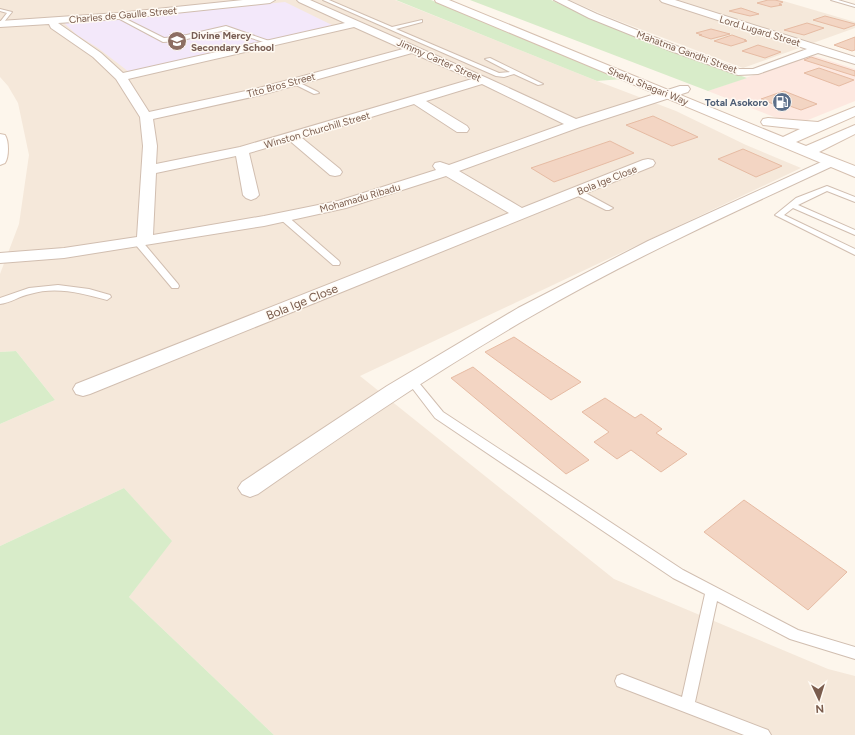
<svg xmlns="http://www.w3.org/2000/svg" width="855" height="735" font-family="Figtree,sans-serif">
<style>
.residential{fill:#f5e8da}
.commercial{fill:#fde8e0}
.education{fill:#f3e8fa}
.green{fill:#d8ecc9}
.building{fill:#f3d5c3;stroke:#e6bba3}
.lines{fill:none;stroke-linecap:round;stroke-linejoin:round}
.lane-casing{stroke:#d1beb0;stroke-width:2}
.street-casing{stroke:#d1beb0;stroke-width:2}
.secondary-casing{stroke:#d6c0b0;stroke-width:2}
.lane{fill:#fff;fill-rule:evenodd}
.street{fill:#fff;fill-rule:evenodd}
.secondary{fill:#fff;fill-rule:evenodd}
.labels{text-anchor:middle;dominant-baseline:central;stroke-width:3;stroke-linejoin:round;paint-order:stroke}
.far-street-label{font-size:10px;fill:#7a5c4d;stroke:#fffaf3}
.far-education-label{font-size:10px;font-weight:bold;fill:#785e54;stroke:#fffaf3;text-anchor:start}
.far-service-label{font-size:10px;font-weight:bold;fill:#4e5e75;stroke:#fffaf3;text-anchor:end}
.street-label{font-size:12px;fill:#7a5c4d;stroke:#fffaf3}
</style>
<rect width="100%" height="100%" fill="#fdf6ec"/>
<path class="residential" d="M 0,0 L 395,0 L 597,81 L 676,111 L 746,145 L 801,168 L 360,376 L 614,579 L 828,669 L 855,676 L 855,735 L 274,735 L 129,597 L 171,541 L 124,488 L 0,546 L 0,424 L 55,400 L 16,351 L 0,352 L 0,274 L 19,224 L 29,155 L 18,103 L 8,86 L 0,77 Z
M 569,0 L 780,0 L 855,22 L 855,28 L 743,68 L 611,18 Z"/>
<path class="commercial" d="M 812,55 L 855,69 L 855,101 L 803,122 L 787,122 L 708,91 Z"/>
<path class="education" d="M 285,2 L 334,26 L 129,72 L 98,48 L 77,35 L 64,23 Z"/>
<path class="green" d="M 396,0 L 431,0 L 622,79 L 597,81 Z
M 470,0 L 551,0 L 618,30 L 747,78 L 708,91 Z
M 16,351 L 55,400 L 0,424 L 0,352 Z
M 124,488 L 172,541 L 129,597 L 274,735 L 0,735 L 0,546 Z"/>
<path class="building" d="M 768,0 L 775,0 L 783,2 L 779,4 L 782,5 L 771,7 L 757,3 Z
M 741,8 L 759,14 L 750,16 L 729,11 Z
M 825,16 L 855,24 L 855,25 L 844,29 L 813,20 Z
M 807,23 L 824,28 L 804,35 L 784,30 Z
M 711,29 L 730,34 L 711,39 L 699,35 L 702,35 L 696,33 Z
M 732,35 L 746,40 L 744,40 L 747,41 L 731,46 L 714,41 Z
M 855,37 L 855,50 L 852,51 L 834,45 Z
M 758,45 L 781,52 L 765,58 L 742,51 Z
M 811,57 L 855,71 L 855,76 L 804,60 Z
M 819,68 L 854,80 L 839,86 L 804,73 Z
M 784,91 L 817,104 L 801,110 L 784,104 L 778,106 L 761,99 Z
M 653,116 L 698,137 L 672,146 L 626,125 Z
M 610,141 L 634,153 L 554,182 L 531,168 Z
M 743,149 L 782,166 L 756,177 L 718,159 Z
M 514,337 L 581,382 L 551,400 L 485,352 Z
M 473,367 L 589,460 L 566,474 L 451,378 Z
M 605,398 L 635,418 L 641,414 L 662,429 L 656,433 L 687,454 L 661,472 L 631,450 L 617,459 L 594,442 L 609,432 L 582,412 Z
M 744,500 L 847,572 L 808,610 L 704,532 Z"/>
<g class="lines">
<defs>
<path id="lane" d="M 323,0 L 329,0 L 392,27 L 422,20 L 422,22 L 396,29 L 499,73 L 510,72 L 485,59 L 490,58 L 543,84 L 538,85 L 514,74 L 504,77 L 496,76 Z
M 831,0 L 838,0 L 855,5 L 855,7 Z
M 0,9 L 12,12 L 0,27 L 0,22 L 7,13 L 0,11 Z
M 118,15 L 164,38 L 178,37 L 226,26 L 275,43 L 270,44 L 226,30 L 178,41 L 163,42 L 116,17 Z
M 294,80 L 318,92 L 319,93 L 314,94 L 292,83 L 291,82 Z
M 827,186 L 855,197 L 855,202 L 827,191 L 798,205 L 855,230 L 855,235 L 793,208 L 784,215 L 855,249 L 855,255 L 775,215 L 796,198 Z
M 574,190 L 580,190 L 613,208 L 609,210 L 606,210 L 574,194 Z
M 280,215 L 286,215 L 339,261 L 340,263 L 339,265 L 333,265 L 280,219 Z
M 135,240 L 141,240 L 178,284 L 179,286 L 178,288 L 172,288 L 135,244 L 134,242 Z
M 58,285 L 89,289 L 110,295 L 111,297 L 107,300 C 81,293 56,286 30,294 C 19,296 11,303 0,304 L 0,298 L 29,288 Z
M 411,377 L 415,378 L 443,412 L 683,570 L 798,630 L 855,647 L 855,659 L 790,639 L 717,601 L 695,702 L 768,730 L 771,735 L 744,735 L 617,686 L 615,681 L 617,676 L 622,674 L 682,697 L 705,594 L 673,578 L 435,418 L 406,380 Z"/>
<path id="street" d="M 243,0 L 275,0 L 270,3 L 118,19 L 58,23 L 101,53 L 123,73 L 345,23 L 299,2 L 297,0 L 310,0 L 487,78 L 576,119 L 680,86 L 688,86 L 690,89 L 688,92 L 580,127 L 459,171 L 522,208 L 643,160 L 648,159 L 653,160 L 655,163 L 653,166 L 90,394 L 83,396 L 76,394 L 73,389 L 76,384 L 509,213 L 446,176 L 346,208 L 264,226 L 64,258 L 0,263 L 0,253 L 64,248 L 137,237 L 143,146 L 140,117 L 116,79 L 93,57 L 51,28 L 49,24 L 0,27 L 0,21 L 118,13 ZM 354,27 L 403,49 L 255,89 L 149,112 L 128,79 ZM 412,53 L 472,79 L 240,147 L 156,164 L 157,146 L 153,119 L 261,95 ZM 482,84 L 564,124 L 449,165 L 440,162 L 435,163 L 433,166 L 436,170 L 338,201 L 264,216 L 153,235 L 156,173 L 236,156 L 243,195 L 246,198 L 251,200 L 256,198 L 259,195 L 249,153 L 290,141 L 330,175 L 335,176 L 340,175 L 342,172 L 340,169 L 302,138 L 414,104 L 457,132 L 467,132 L 469,129 L 467,126 L 426,101 Z
M 554,0 L 567,0 L 597,14 L 679,47 L 739,69 L 753,69 L 807,49 L 662,2 L 660,0 L 675,0 L 855,57 L 855,64 L 818,53 L 758,74 L 738,75 L 671,51 L 589,18 Z
M 830,158 L 835,159 L 837,162 L 835,165 C 732,213 628,260 530,317 C 436,371 347,432 258,494 L 250,497 L 242,494 L 238,488 L 242,482 L 387,386 L 518,308 L 648,241 Z"/>
<path id="secondary" d="M 435,0 L 449,0 L 783,137 L 800,129 L 763,125 L 761,122 L 763,119 L 768,118 L 818,122 L 855,107 L 855,116 L 796,142 L 806,146 L 855,125 L 855,134 L 819,152 L 855,166 L 855,177 L 436,2 Z
M 0,134 L 5,135 C 9,141 9,157 5,163 L 0,165 Z"/>
</defs>
<use href="#lane" class="lane-casing"/>
<use href="#street" class="street-casing"/>
<use href="#secondary" class="secondary-casing"/>
<use href="#lane" class="lane"/>
<use href="#street" class="street"/>
<use href="#secondary" class="secondary"/>
</g>
<defs>
<symbol id="school-disc" viewBox="-11 -11 22 22"><circle r="9.5" fill="#8d6e63" stroke="#fffaf3"/><path d="M0-5L7-2L0 1L-7-2ZM-4 1L0 2.5L4 1V4Q0 6-4 4Z" fill="#fff"/></symbol>
<symbol id="fuel-disc" viewBox="-11 -11 22 22"><circle r="9.5" fill="#5c6f8a" stroke="#fffaf3"/><path d="M-5.5-6h7V0h2V4h1.3V-2.5L3-4.5l.8-.8L6-3V5H2.5V1h-1V6h-7ZM-4.2-4.7v3.2H.2V-4.7Z" fill="#fff"/></symbol>
</defs>
<g fill-rule="evenodd">
<use href="#school-disc" x="166" y="30" width="22" height="22"/>
<use href="#fuel-disc" x="771" y="91" width="22" height="22"/>
</g>
<g class="labels">
<g class="far-street-label">
<text transform="translate(123 15) rotate(-5)">Charles de Gaulle Street</text>
<text transform="translate(760 31) rotate(17)">Lord Lugard Street</text>
<text transform="translate(687 52) rotate(20)">Mahatma Gandhi Street</text>
<text transform="translate(439 60) rotate(24)">Jimmy Carter Street</text>
<text transform="translate(281 85) rotate(-15)">Tito Bros Street</text>
<text transform="translate(648 86) rotate(22)">Shehu Shagari Way</text>
<text transform="translate(317 130) rotate(-16)">Winston Churchill Street</text>
<text transform="translate(607 180) rotate(-22)">Bola Ige Close</text>
<text transform="translate(360 198) rotate(-16)">Mohamadu Ribadu</text>
</g>
<g class="far-education-label">
<text x="191" y="35">Divine Mercy<tspan x="191" dy="12">Secondary School</tspan></text>
</g>
<g class="far-service-label">
<text x="768" y="102">Total Asokoro</text>
</g>
<g class="street-label">
<text transform="translate(302 302) rotate(-22)">Bola Ige Close</text>
</g>
</g>
<g transform="translate(819 699) rotate(176)" stroke="#fffaf3" stroke-width="3" paint-order="stroke">
<path d="M0-3L7 15L0 10L-7 15Z" fill="#7a5c4d"/>
<text y="-6" font-size="11" font-weight="bold" text-anchor="middle" fill="#7a5c4d">N</text>
</g>
</svg>
